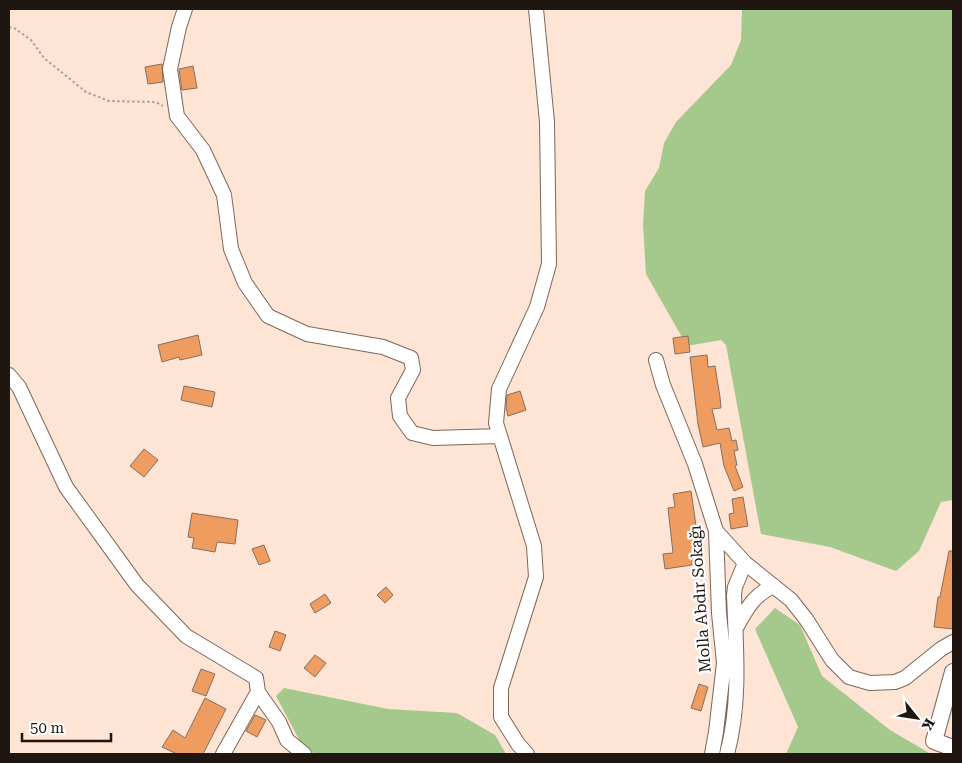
<svg xmlns="http://www.w3.org/2000/svg" width="962" height="763" font-family="'Roboto Serif',serif">
<style>
.green{fill:#a5c98c}
.building{fill:#ef9c61;stroke:#856f60}
.lines{fill:none;stroke-linecap:round;stroke-linejoin:round}
.minor-casing{stroke:#7d6759;stroke-width:16}
.tertiary-casing{stroke:#7d6759;stroke-width:18}
.path{stroke:#b39f93;stroke-width:2;stroke-dasharray:2.5 2.5;stroke-linecap:butt}
.minor{stroke:#fff;stroke-width:14}
.tertiary{stroke:#fff;stroke-width:16}
.labels{text-anchor:middle;dominant-baseline:central;stroke-width:4.5;stroke-linejoin:round;paint-order:stroke}
.street-label{font-size:16px;fill:#1f1611;stroke:#fff}
</style>
<rect width="100%" height="100%" fill="#fde4d4"/>
<path class="green" d="M 742,9 L 953,9 L 953,500 L 941,502 L 919,551 L 896,571 L 830,547 L 761,534 L 726,345 L 721,340 L 687,346 L 646,274 L 643,225 L 645,191 L 659,168 L 664,143 L 676,122 L 731,65 L 741,40 Z
M 775,608 L 800,625 L 822,676 L 890,730 L 931,754 L 786,754 L 798,727 L 755,629 Z
M 284,688 L 388,709 L 457,713 L 495,735 L 506,754 L 315,754 L 303,747 L 276,696 Z"/>
<path class="building" d="M 162,64 L 163,82 L 148,84 L 145,67 Z
M 193,66 L 197,88 L 182,90 L 179,69 Z
M 198,335 L 202,355 L 180,360 L 179,357 L 162,362 L 158,345 Z
M 688,336 L 690,352 L 675,354 L 673,338 Z
M 707,355 L 708,367 L 715,366 L 720,397 L 721,408 L 712,409 L 717,430 L 729,428 L 732,441 L 736,440 L 738,450 L 734,451 L 737,465 L 735,466 L 743,487 L 734,491 L 724,466 L 720,443 L 703,447 L 698,424 L 690,357 Z
M 184,386 L 215,392 L 212,407 L 181,400 Z
M 520,391 L 526,410 L 508,416 L 506,408 L 507,395 Z
M 144,449 L 158,460 L 144,477 L 130,466 Z
M 691,491 L 701,560 L 692,561 L 692,565 L 665,569 L 663,554 L 673,553 L 668,508 L 675,507 L 673,494 Z
M 743,497 L 748,526 L 731,529 L 729,514 L 734,513 L 732,499 Z
M 192,513 L 238,520 L 235,544 L 217,542 L 215,552 L 192,548 L 194,538 L 188,537 Z
M 264,545 L 270,561 L 259,565 L 252,549 Z
M 949,551 L 953,551 L 953,629 L 934,627 L 938,597 L 940,597 Z
M 386,587 L 393,595 L 385,603 L 377,595 Z
M 325,594 L 331,603 L 315,613 L 310,604 Z
M 275,631 L 286,635 L 280,651 L 269,647 Z
M 315,655 L 326,663 L 315,677 L 304,668 Z
M 201,669 L 215,674 L 206,696 L 192,691 Z
M 699,684 L 708,687 L 701,711 L 691,708 Z
M 205,698 L 226,709 L 203,754 L 177,754 L 162,747 L 173,730 L 185,738 Z
M 255,715 L 266,720 L 257,737 L 246,731 Z"/>
<g class="lines">
<defs>
<path id="minor" d="M 185,9 L 179,27 L 170,69 L 177,116 L 203,150 L 224,195 L 231,249 L 245,283 L 268,316 L 307,334 L 383,347 L 411,358 L 413,370 L 398,398 L 400,416 L 412,433 L 433,438 L 500,436
M 656,360 L 663,385 L 695,464 L 716,531 L 719,613 L 724,663 L 716,732 L 712,754
M 9,375 L 19,387 L 66,487 L 137,585 L 186,636 L 256,678 L 258,692 L 223,754
M 716,531 L 745,563 L 791,600 L 806,619 L 832,660 L 849,677 L 870,683 L 895,682 L 905,678 L 941,649 L 953,642
M 736,628 C 746,610 754,594 774,586
M 258,692 L 279,722 L 287,740 L 304,754
M 527,754 L 518,744 L 501,717 L 501,688 L 536,577 L 534,546 L 496,423 L 499,389 L 537,307 L 549,264 L 547,122 L 536,9
M 727,754 C 741,702 736,648 734,595 L 735,587 L 745,563"/>
<path id="tertiary" d="M 953,672 L 934,741 L 953,748"/>
</defs>
<use href="#minor" class="minor-casing"/>
<use href="#tertiary" class="tertiary-casing"/>
<path class="path" d="M 9,27 L 14,28 L 31,40 L 44,58 L 86,92 L 109,101 L 156,102 L 163,106"/>
<use href="#minor" class="minor"/>
<use href="#tertiary" class="tertiary"/>
</g>
<g class="labels">
<g class="street-label">
<text transform="translate(700 599) rotate(-94)">Molla Abdır Sokağı</text>
</g>
</g>
<rect width="962" height="763" fill="none" stroke="#1f1611" stroke-width="20"/>
<g transform="translate(917 718) rotate(120)" stroke="#ffffff" stroke-width="4" paint-order="stroke">
<path d="M0-4L9 19L0 12L-9 19Z" fill="#1f1611"/>
<text y="-8" font-size="14" font-weight="bold" text-anchor="middle" fill="#1f1611">K</text>
</g>
<path d="M22 733v8h89v-8" fill="none" stroke="#1f1611" stroke-width="2.5"/>
<text x="30" y="733" font-size="15" fill="#1f1611" stroke="#ffffff" stroke-width="4" paint-order="stroke">50 m</text>
</svg>
